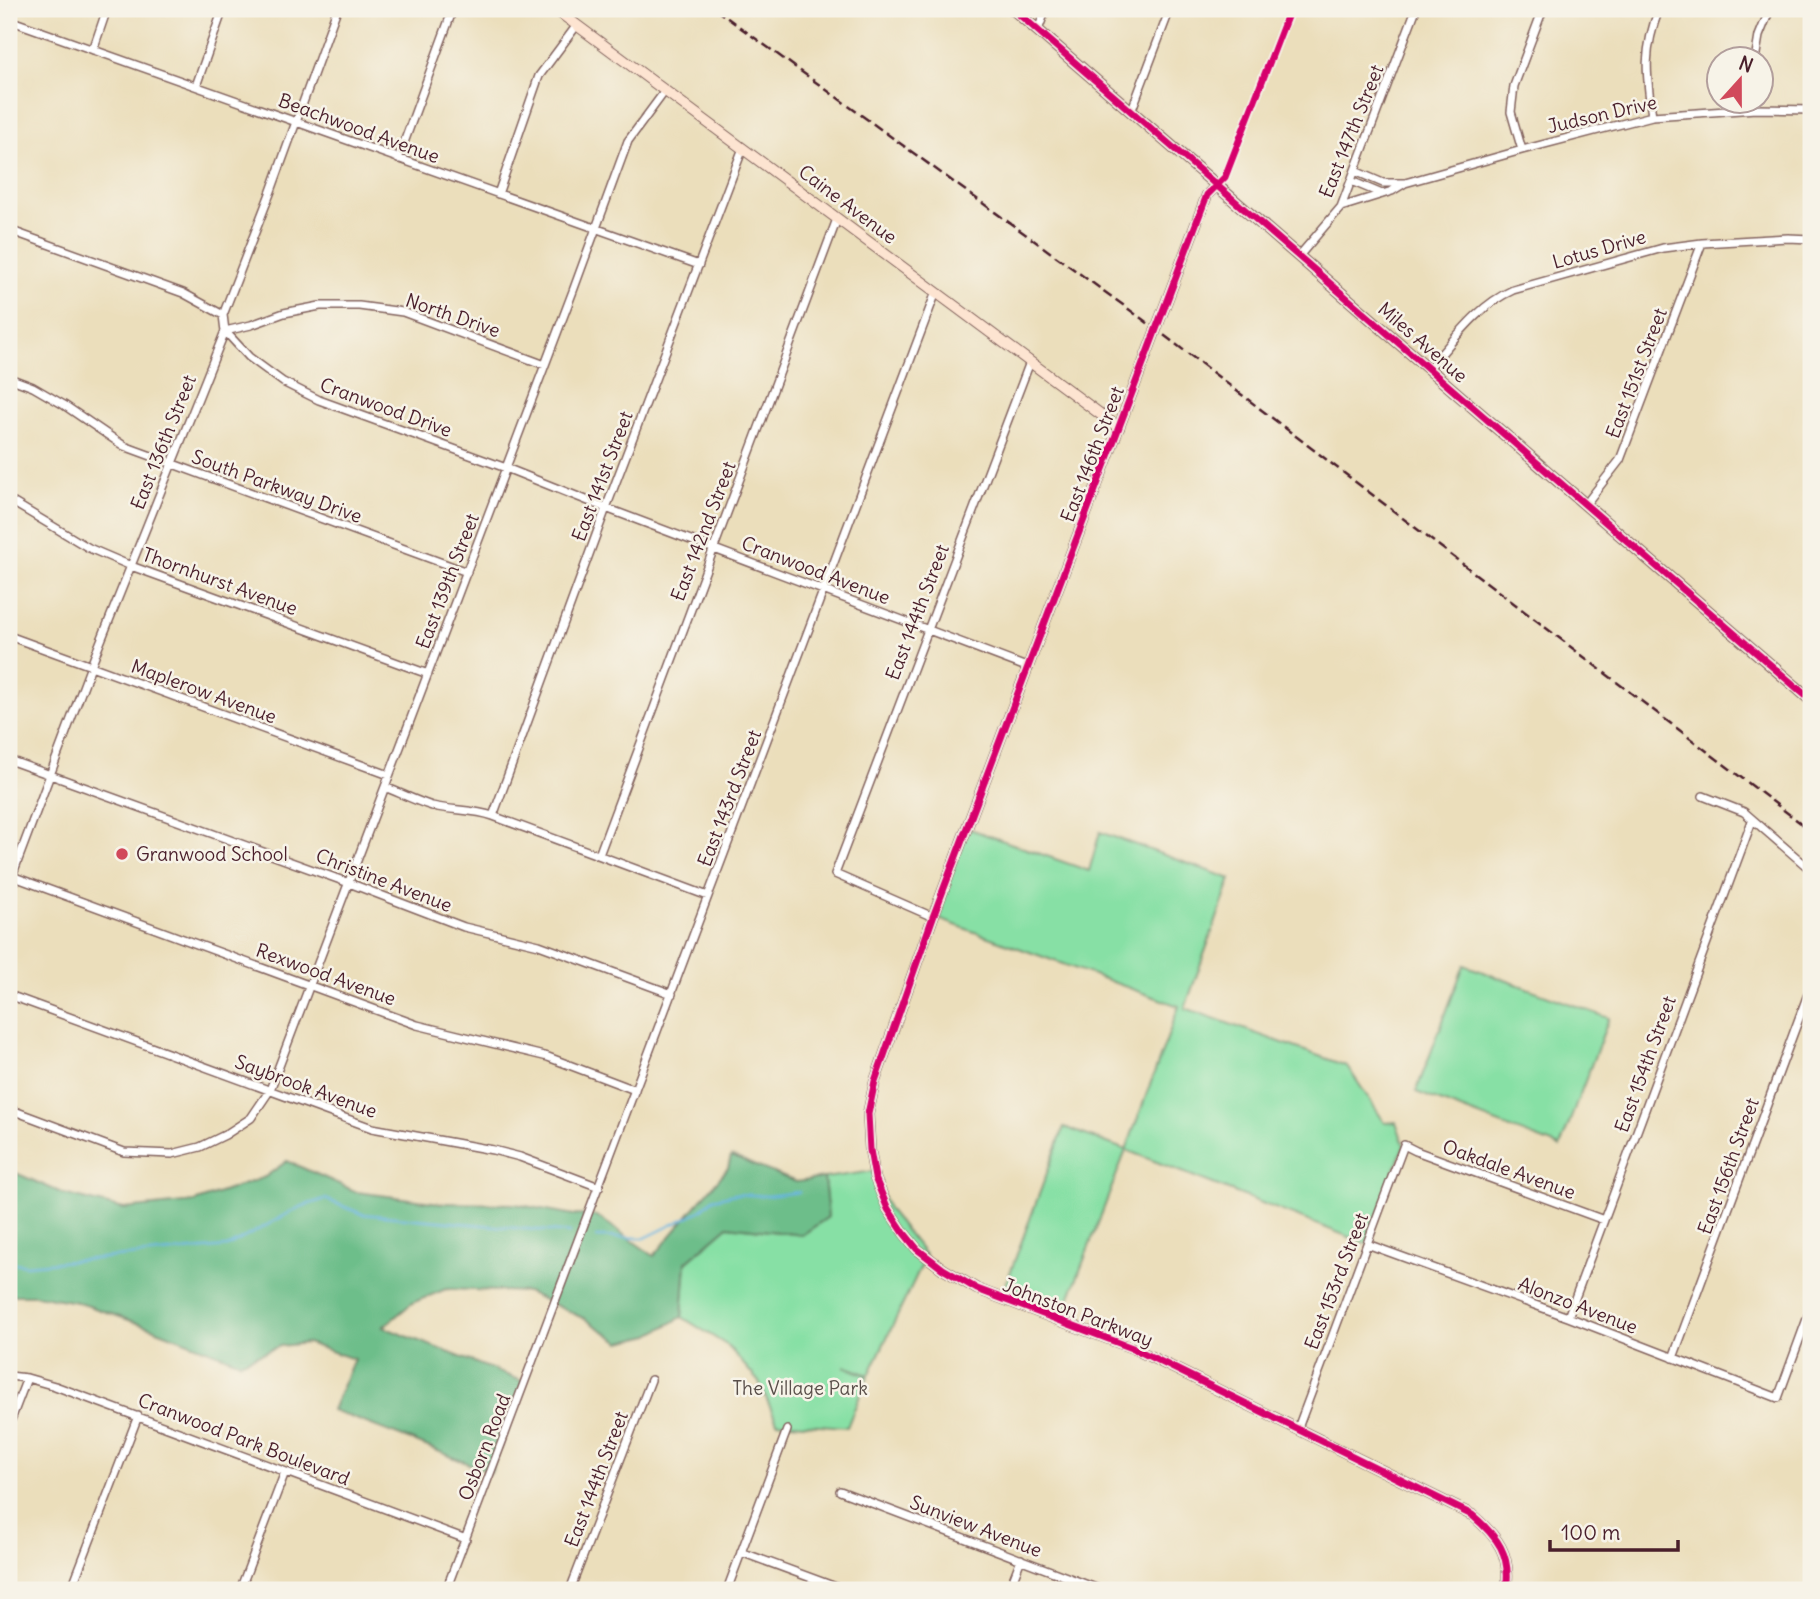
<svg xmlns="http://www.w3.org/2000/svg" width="1820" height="1599" font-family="Delius,sans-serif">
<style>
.green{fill:#87e0a5;stroke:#688068;stroke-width:2}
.forest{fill:#6dbe8a;stroke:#5c6e5a;stroke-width:2}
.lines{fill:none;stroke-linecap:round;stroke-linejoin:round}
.stream{stroke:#64b3de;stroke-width:2.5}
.street-casing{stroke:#82625d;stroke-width:10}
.secondary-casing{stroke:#82625d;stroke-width:12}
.primary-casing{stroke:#82625d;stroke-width:13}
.street{stroke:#fff;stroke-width:7}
.secondary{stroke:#fde4d1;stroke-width:10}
.primary{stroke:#fbbb8c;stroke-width:10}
.rail{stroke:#4a1f2b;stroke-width:2.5;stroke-dasharray:10 5;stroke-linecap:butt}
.cycleway-casing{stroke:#f7f3e8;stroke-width:11}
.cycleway{stroke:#d6006c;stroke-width:7}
.poi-dot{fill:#d1495b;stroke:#f7f3e8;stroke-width:2.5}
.labels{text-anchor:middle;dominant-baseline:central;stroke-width:5;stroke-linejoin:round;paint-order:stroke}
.street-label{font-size:19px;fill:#4a1f2b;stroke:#f7f3e8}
.poi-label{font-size:19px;fill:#4a1f2b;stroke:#f7f3e8;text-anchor:start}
.park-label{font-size:19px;fill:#594f4a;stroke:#f7f3e8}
</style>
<rect width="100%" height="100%" fill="#f7f3e8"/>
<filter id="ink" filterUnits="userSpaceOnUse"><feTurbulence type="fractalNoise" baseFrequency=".0143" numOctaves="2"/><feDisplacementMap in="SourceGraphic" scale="14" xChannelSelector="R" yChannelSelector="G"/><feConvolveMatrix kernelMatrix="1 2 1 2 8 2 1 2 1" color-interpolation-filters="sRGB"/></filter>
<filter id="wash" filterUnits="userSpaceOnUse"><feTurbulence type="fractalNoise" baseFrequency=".00686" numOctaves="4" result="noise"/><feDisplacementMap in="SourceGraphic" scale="28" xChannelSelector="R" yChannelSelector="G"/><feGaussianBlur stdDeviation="1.57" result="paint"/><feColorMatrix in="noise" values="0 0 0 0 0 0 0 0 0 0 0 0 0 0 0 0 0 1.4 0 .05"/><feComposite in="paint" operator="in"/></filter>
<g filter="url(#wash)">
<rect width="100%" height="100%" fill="#ebdebb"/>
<path class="green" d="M 967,828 L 1089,871 L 1100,832 L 1231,879 L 1185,1008 L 1347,1066 L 1385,1123 L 1396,1122 L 1404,1145 L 1367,1244 L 1126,1150 L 1063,1315 L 1003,1292 L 1064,1127 L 1126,1150 L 1179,1006 L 933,917 Z
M 1464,965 L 1609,1018 L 1560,1147 L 1416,1092 Z
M 874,1171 L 888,1209 L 926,1256 L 869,1375 L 844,1366 L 868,1376 L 847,1427 L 777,1422 L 759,1382 L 728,1346 L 682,1317 L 686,1262 L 728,1226 L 802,1235 L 828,1217 L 824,1178 Z"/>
<path class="forest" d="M 731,1156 L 796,1182 L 824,1178 L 828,1217 L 802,1235 L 728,1226 L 686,1262 L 682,1317 L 650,1335 L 621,1342 L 585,1319 L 527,1292 L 446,1289 L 412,1303 L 383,1327 L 525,1382 L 491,1473 L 411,1440 L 332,1410 L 354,1359 L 307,1343 L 280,1346 L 240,1362 L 152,1328 L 77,1302 L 35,1295 L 9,1295 L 9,1170 L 64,1194 L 124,1209 L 194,1202 L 265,1177 L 287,1161 L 357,1192 L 440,1203 L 515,1204 L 574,1215 L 597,1216 L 654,1256 L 728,1168 Z"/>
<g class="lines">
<path class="stream" d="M 597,1237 L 645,1238 L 700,1211 L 713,1199 L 735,1194 L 768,1196 L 799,1192
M 9,1262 L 26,1265 L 227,1247 L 300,1207 L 325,1199 L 362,1214 L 570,1233"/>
</g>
</g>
<g filter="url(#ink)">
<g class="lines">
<defs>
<path id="street" d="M 9,20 L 699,265
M 1038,30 L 1046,9
M 93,50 L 107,9
M 1755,60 L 1759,36 L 1770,9
M 196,86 L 223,9
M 1131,112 L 1170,9
M 1652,116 C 1646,73 1643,51 1659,9
M 1522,150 L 1511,112 L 1514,86 L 1543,9
M 398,159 L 453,9
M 1355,171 L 1383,183 L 1404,183
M 1351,181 L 1382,194
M 1217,185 L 1225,177 L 1290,9
M 498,194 L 539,76 L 577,25
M 1341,207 L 1392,191 L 1405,183 L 1522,150 L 1652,116 L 1756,109 L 1811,110
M 9,230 L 183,293 L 223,315
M 1299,256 L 1341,207 L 1416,9
M 225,331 L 249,357 L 283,382 L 319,400 L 506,468 L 606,508 L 1029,668
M 225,331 L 251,325 L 284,313 L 320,306 L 359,306 L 403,312 L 545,365
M 1429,368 C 1455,339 1477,306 1513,290 L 1663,248 L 1702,243 L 1788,238 L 1811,239
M 9,378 L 33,387 L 64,405 L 124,446 L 467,572
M 9,500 L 89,548 L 131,566 L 428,674
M 1585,505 L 1620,460 L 1702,243
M 9,636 L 389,775
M 9,760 L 349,883 L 464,927 L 539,945 L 672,994
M 385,787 C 400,793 416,801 432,806 C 453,811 473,809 493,816 L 708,896
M 1703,796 L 1744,812 L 1811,870
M 493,816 L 606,508 L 743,148
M 599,855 L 837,219
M 9,875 L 417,1025 L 548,1057 L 635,1090
M 9,884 L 94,658 L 225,331 L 223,315 L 271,191 L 337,9
M 933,917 L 835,874 L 1030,362
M 9,995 L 372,1128 L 493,1150 L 520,1157 L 599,1187
M 9,1109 L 124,1152 L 172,1154 L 200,1147 L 225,1135 L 251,1118 L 270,1090 L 573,291 L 628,141 L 665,91
M 1367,1244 L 1568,1317 L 1778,1398 L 1811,1308
M 1568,1317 L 1752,821
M 1673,1358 L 1811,986
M 9,1376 L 27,1378 L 55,1386 L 466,1539
M 9,1425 L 27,1378
M 1298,1428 L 1404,1145 L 1416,1151 L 1604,1220
M 840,1491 L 1101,1590
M 741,1552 L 844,1590
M 71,1590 L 138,1416
M 240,1590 L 285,1472
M 446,1590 L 936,292
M 570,1590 L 651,1380
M 727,1590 L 787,1430
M 1009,1590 L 1021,1559"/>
<path id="secondary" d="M 555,9 L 1119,428
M 1217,185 L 1207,195 L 933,917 L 875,1081 L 868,1114 L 870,1150 L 875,1178 L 888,1209 L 904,1233 L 917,1249 L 943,1269 L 977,1289 L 1135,1349 L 1472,1515 C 1497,1536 1512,1555 1506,1590"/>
<path id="primary" d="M 1013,9 L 1811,700"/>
</defs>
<use href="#street" class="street-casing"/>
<use href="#secondary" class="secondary-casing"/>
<use href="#primary" class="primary-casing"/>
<use href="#street" class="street"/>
<use href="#secondary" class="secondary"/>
<use href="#primary" class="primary"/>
<path class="rail" d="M 715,9 L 1156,329 L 1811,831"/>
<defs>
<path id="cycleway" d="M 1013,9 L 1811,700
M 1290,9 L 1225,177 L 1207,195 L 933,917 L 875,1081 L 868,1114 L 870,1150 L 875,1178 L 888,1209 L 904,1233 L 917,1249 L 943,1269 L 977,1289 L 1135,1349 L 1472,1515 C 1497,1536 1512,1555 1506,1590"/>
</defs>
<use href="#cycleway" class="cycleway-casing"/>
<use href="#cycleway" class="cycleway"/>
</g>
</g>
<circle class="poi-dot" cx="122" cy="854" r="7"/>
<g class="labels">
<g class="street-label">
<text transform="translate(1602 114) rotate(-13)">Judson Drive</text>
<text transform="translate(359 128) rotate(20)">Beachwood Avenue</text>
<text transform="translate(1351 131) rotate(-68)">East 147th Street</text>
<text transform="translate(848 204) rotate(37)">Caine Avenue</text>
<text transform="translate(1599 249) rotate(-16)">Lotus Drive</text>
<text transform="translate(453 315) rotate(19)">North Drive</text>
<text transform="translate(1423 342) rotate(41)">Miles Avenue</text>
<text transform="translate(1636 373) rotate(-69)">East 151st Street</text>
<text transform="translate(386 407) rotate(20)">Cranwood Drive</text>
<text transform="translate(163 442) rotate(-68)">East 136th Street</text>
<text transform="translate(1092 454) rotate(-69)">East 146th Street</text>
<text transform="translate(602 476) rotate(-69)">East 141st Street</text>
<text transform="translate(277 486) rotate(20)">South Parkway Drive</text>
<text transform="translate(703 531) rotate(-69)">East 142nd Street</text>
<text transform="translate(816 570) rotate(21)">Cranwood Avenue</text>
<text transform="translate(220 581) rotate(20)">Thornhurst Avenue</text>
<text transform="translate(447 581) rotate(-69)">East 139th Street</text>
<text transform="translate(917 612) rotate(-69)">East 144th Street</text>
<text transform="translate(204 691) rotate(20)">Maplerow Avenue</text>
<text transform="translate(729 798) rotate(-69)">East 143rd Street</text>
<text transform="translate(384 880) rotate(21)">Christine Avenue</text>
<text transform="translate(326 974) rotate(20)">Rexwood Avenue</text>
<text transform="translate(1645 1064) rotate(-70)">East 154th Street</text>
<text transform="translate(306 1086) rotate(20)">Saybrook Avenue</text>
<text transform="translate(1728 1166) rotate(-70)">East 156th Street</text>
<text transform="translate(1509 1169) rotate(20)">Oakdale Avenue</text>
<text transform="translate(1336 1281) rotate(-69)">East 153rd Street</text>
<text transform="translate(1578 1305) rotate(21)">Alonzo Avenue</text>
<text transform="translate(1078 1312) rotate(21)">Johnston Parkway</text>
<text transform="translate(244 1439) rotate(21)">Cranwood Park Boulevard</text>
<text transform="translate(484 1447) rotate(-69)">Osborn Road</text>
<text transform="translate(596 1479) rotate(-69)">East 144th Street</text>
<text transform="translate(976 1526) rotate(21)">Sunview Avenue</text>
</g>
<g class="poi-label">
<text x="136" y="854">Granwood School</text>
</g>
<g class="park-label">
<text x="800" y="1388">The Village Park</text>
</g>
</g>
<rect width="1820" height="1599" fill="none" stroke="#f7f3e8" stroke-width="35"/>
<g transform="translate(1740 80) rotate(21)"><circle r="33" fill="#f7f3e8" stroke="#b29e9c" stroke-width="2"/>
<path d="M0-5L12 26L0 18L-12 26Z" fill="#d1495b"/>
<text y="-10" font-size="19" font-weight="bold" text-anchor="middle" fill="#4a1f2b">N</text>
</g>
<path d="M1550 1540v10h128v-10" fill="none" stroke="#4a1f2b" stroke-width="3.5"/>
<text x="1561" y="1540" font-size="21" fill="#4a1f2b" stroke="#f7f3e8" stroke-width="5" paint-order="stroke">100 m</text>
</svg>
